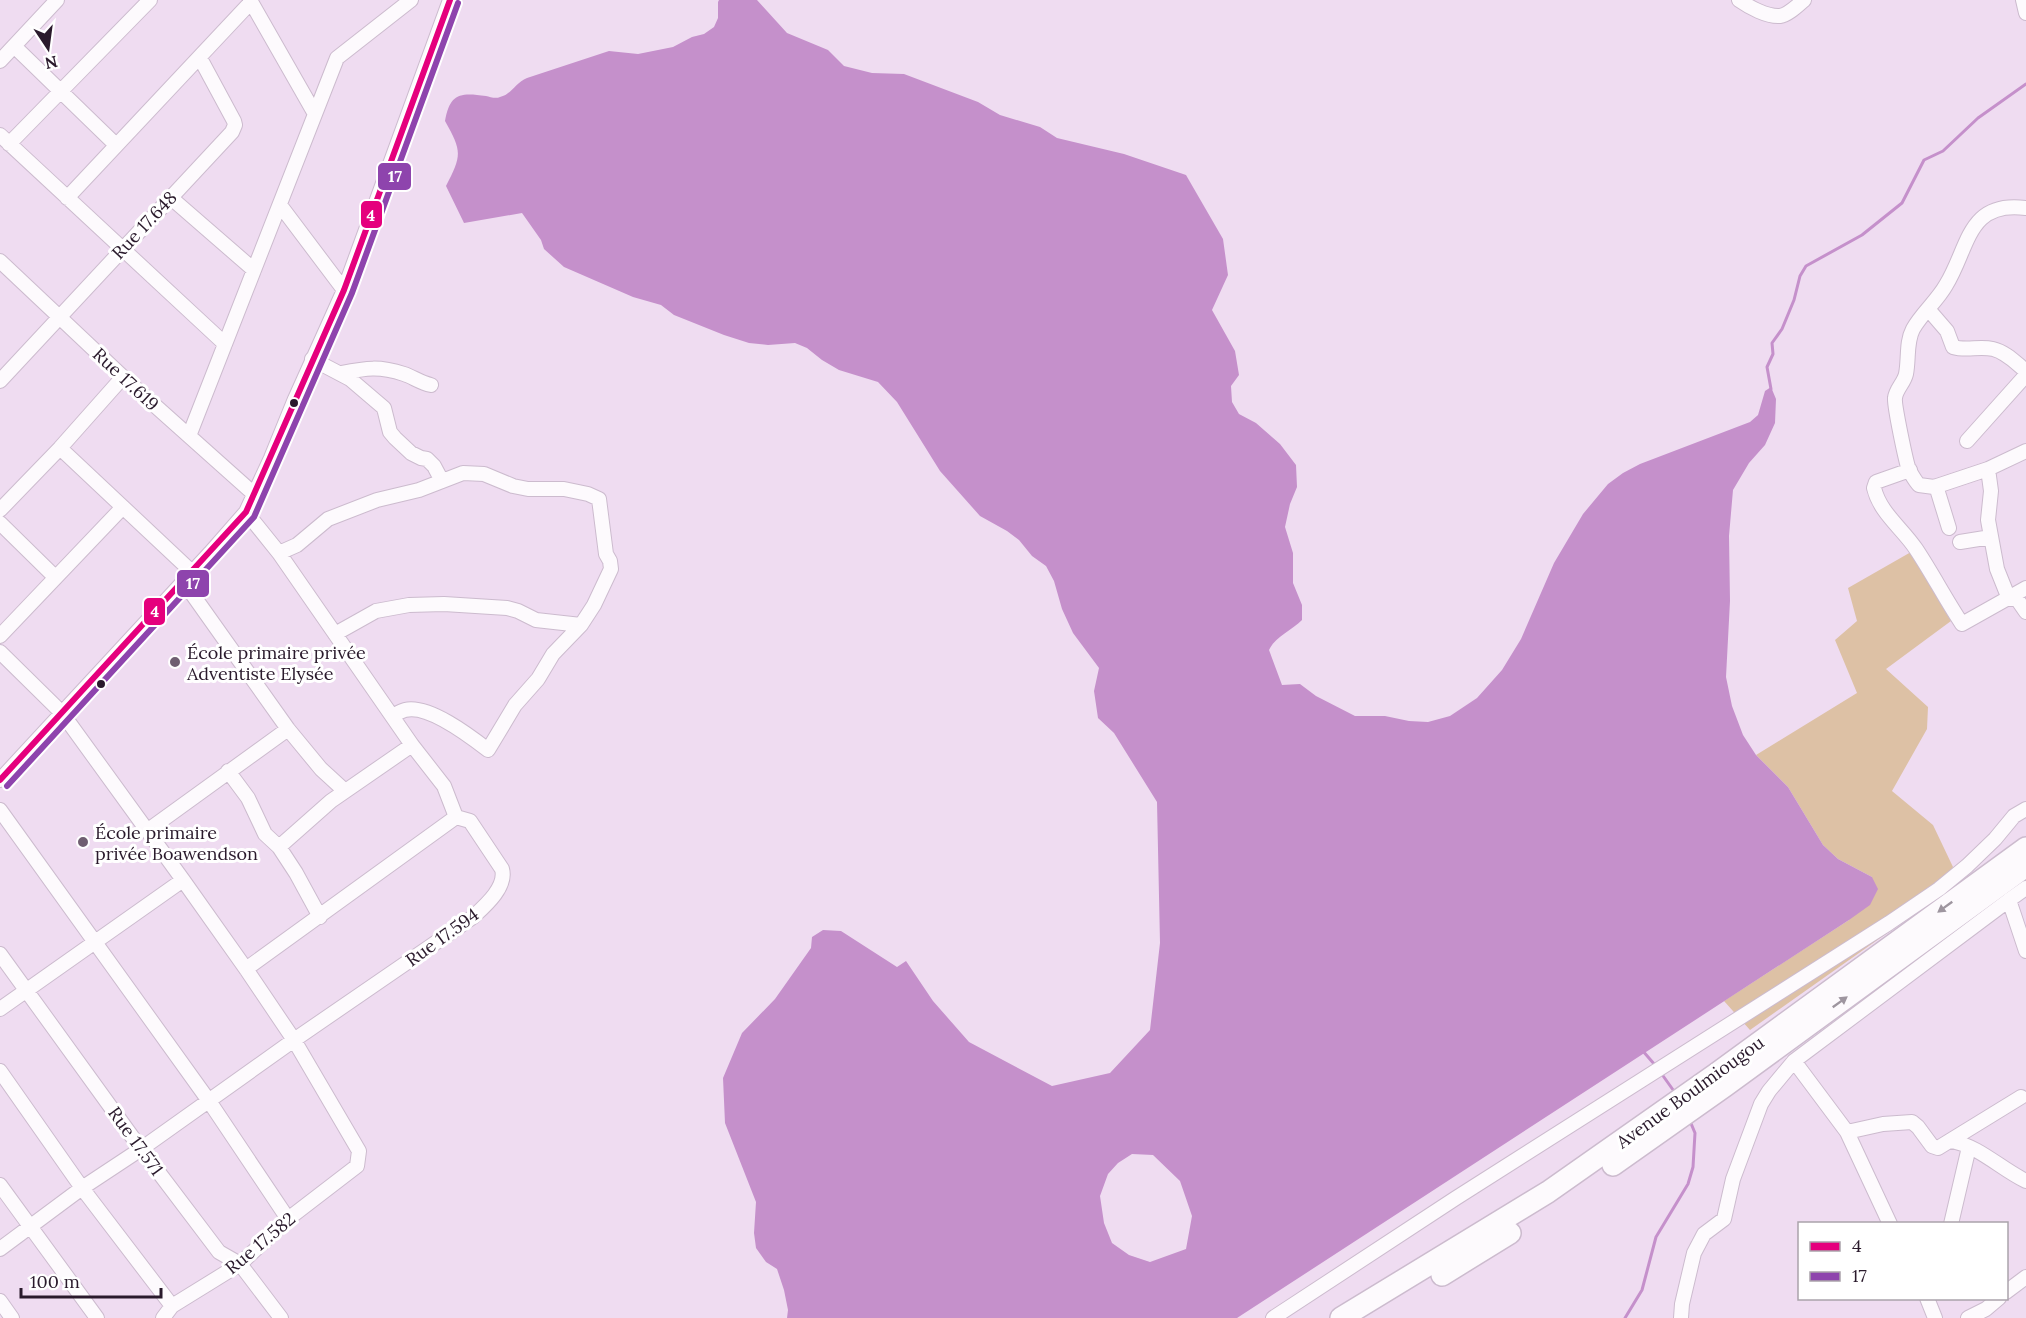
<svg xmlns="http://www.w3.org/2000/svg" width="2026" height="1318" font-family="Lora,serif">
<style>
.green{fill:#ddc1a5}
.water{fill:#c590cb;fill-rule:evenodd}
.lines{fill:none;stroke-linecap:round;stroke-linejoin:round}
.stream{stroke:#c590cb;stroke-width:3}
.minor-casing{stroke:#ccbbce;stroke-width:16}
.highway-casing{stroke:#ccbbce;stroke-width:24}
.minor{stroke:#fdfafd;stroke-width:14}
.highway{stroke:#fdfafd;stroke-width:21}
.bus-1-casing{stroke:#fff;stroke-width:10}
.bus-2-casing{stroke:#fff;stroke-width:10}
.bus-1{stroke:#e5007d;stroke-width:6}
.bus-2{stroke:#8e44ad;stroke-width:6}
.oneway{fill:#9e959f}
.bus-dot{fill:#2a1a2c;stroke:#fff;stroke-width:2}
.poi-dot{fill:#6f5e71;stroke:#fff;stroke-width:2}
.labels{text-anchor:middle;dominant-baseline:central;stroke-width:6;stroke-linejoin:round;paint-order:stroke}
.street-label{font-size:18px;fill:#2a1a2c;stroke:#fff}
.poi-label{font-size:18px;fill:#2a1a2c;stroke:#fff;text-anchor:start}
.line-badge{stroke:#fff;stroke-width:2}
.badge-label{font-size:16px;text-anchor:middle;font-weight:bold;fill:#fff}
</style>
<rect width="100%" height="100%" fill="#efdcf1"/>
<path class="green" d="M 1911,552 L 1951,621 L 1886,669 L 1928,707 L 1927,729 L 1892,791 L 1933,825 L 1953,867 L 1934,900 L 1750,1030 L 1724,1001 L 1849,920 L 1872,877 L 1838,859 L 1823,845 L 1788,787 L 1756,755 L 1857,693 L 1835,640 L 1857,621 L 1848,588 Z"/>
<path class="water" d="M 719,0 L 757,0 L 787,33 L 828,50 L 844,66 L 872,73 L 904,74 L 978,102 L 1000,115 L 1040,127 L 1057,138 L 1124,154 L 1186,175 L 1223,239 L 1228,275 L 1212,310 L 1235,351 L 1239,375 L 1231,386 L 1232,402 L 1239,414 L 1256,423 L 1280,444 L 1296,465 L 1297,487 L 1290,504 L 1285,527 L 1293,553 L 1293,583 L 1302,605 L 1302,620 C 1292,630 1275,637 1269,650 L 1282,685 L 1300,684 L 1316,696 L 1355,716 L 1385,716 L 1409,721 L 1428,722 L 1450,716 L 1477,698 L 1502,670 L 1521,639 L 1554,563 L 1583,514 L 1608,484 L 1623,473 L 1640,464 L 1750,422 L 1758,415 L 1765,391 L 1771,387 L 1776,399 L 1775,423 L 1765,445 L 1749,463 L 1733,490 L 1729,536 L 1730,601 L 1726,677 L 1732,706 L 1743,735 L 1756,755 L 1788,787 L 1823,845 L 1838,859 L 1872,877 L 1878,889 L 1870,905 L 1849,920 L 1237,1318 L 787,1318 L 788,1310 L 784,1290 L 777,1269 L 766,1262 L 756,1248 L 754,1233 L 756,1202 L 725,1123 L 723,1078 L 742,1033 L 775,999 L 811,948 L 812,937 L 823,930 L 841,931 L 897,967 L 906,961 L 933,1001 L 969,1042 L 1052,1086 L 1110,1073 L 1150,1030 L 1160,943 L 1157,802 L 1114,733 L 1098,718 L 1094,691 L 1099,668 L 1073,633 L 1062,609 L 1054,581 L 1046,566 L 1032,556 L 1019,540 L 1007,531 L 980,516 L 940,471 L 897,402 L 878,382 L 839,370 L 822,360 L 807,348 L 795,343 L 768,345 L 749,343 L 724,335 L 674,315 L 661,305 L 633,297 L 564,267 L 544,249 L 541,240 L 522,213 L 464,223 L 446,186 C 462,155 462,151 445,121 C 450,94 459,92 486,96 C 490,97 496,99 500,97 C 511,95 515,83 527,78 L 609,51 L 638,54 L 673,47 L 692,37 L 704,34 L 714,27 L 718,18 L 718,2 ZM 1132,1154 L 1153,1155 L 1180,1181 L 1192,1216 L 1186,1249 L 1150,1262 L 1129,1255 L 1112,1243 L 1104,1223 L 1100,1196 L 1108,1174 L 1118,1163 Z"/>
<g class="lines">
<path class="stream" d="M 1771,389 L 1767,367 L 1773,354 L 1772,343 L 1782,329 L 1794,300 L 1800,276 L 1806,266 L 1862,235 L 1902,203 L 1924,160 L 1943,151 L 1978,118 L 2026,84
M 1642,1050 L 1655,1065
M 1661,1073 L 1676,1094
M 1625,1318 L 1642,1290 L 1656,1237 L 1688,1184 L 1693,1167 L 1695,1133 L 1690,1121"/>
<defs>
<path id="minor" d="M 250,0 L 315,114
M 1739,0 C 1749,7 1767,17 1780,16 C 1788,15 1798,5 1804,0
M 2023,0 L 2026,13
M 14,46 L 116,145
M 0,61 L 57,0
M 0,135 L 225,344
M 9,144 L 150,0
M 170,197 L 254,270
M 67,198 L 251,2
M 280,205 L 344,290
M 0,261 L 123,377 L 254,494
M 1928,309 L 1947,331 L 1953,347 C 1966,351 1979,346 1993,349 C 2006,352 2016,363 2026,371
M 312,359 L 350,379 L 384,408 L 390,432 L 395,438 L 411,453 L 421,458 L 427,459 L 434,466 L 442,481
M 341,373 C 367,368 379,366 404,374 C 413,377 421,383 431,385
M 0,381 L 232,132 L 235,125 L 234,121 L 200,58
M 189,436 L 337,58 L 411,0
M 1967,441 L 2026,375
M 60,448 L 192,572
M 2026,451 L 1988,469 L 1991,491 L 1988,520 L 1997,569 L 2009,599 L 2017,599 L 2026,612
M 1910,470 L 1876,482 L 1874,488 C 1880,513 1902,528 1916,549 C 1932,573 1946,600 1962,624 L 2026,588
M 1934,487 L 1988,469
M 0,510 L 60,448 L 123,377
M 0,523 L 55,577
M 1949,528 L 1937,489 L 1934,487 L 1919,485 C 1915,481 1912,475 1909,470 C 1906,462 1894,405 1895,398 C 1896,389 1904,383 1906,374 C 1909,359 1906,342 1913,329 C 1922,313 1937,301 1946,285 C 1969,248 1967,200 2026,208
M 1960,542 L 1991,537
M 279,553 L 297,545 L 328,519 L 377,500 L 419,490 L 463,473 L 484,474 L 513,486 L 528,489 L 564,489 L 588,494 L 599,499 L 606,554 L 610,561 L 611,569 L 594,605 L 581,625 L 553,654 L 538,679 L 515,705 L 488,750 C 470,736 428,704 405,710 C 401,711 396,714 392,716
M 183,581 L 288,729 L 321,769 L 345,791
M 335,634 L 376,611 L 409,605 L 444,604 L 507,608 L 518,611 L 536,620 L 581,625
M 0,636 L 123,507
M 0,652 L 62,713 L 183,880 L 246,969 L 294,1040 L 359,1151 L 357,1166 L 288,1219 L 240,1264 L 172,1306 L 163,1318
M 228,771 L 248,798 L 265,834 L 279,847 L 296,873 L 320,917
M 0,780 L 210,553 L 246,512 L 271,458 L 295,399 L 344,290 L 450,0
M 0,810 L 209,1101 L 288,1219
M 147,831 L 288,729
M 279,847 L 331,801 L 412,745
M 2026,888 L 2009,900 L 2026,951
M 0,954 L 141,1149 L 219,1252 L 240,1264 L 281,1318
M 246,969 L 456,817
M 0,1009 L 183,880
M 1794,1061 L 1847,1132 L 1890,1224
M 0,1071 L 82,1188 L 172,1306
M 1847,1132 L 1883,1124 L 1912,1122 L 1918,1127 L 1932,1146 L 1938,1148 L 2021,1097
M 1952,1141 C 1980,1147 2001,1169 2026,1181
M 0,1185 L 97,1318
M 1951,1224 L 1969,1147
M 0,1249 L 82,1188 L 141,1149 L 294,1040 L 473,917 C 485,906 507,887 502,869 L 470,821 L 456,817 L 444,786 L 412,745 L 279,553 L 246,512
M 2006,1292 L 2026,1277
M 1927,1298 L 1935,1318
M 0,1301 L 12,1318
M 1273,1318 L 1456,1198 L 1889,923 L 1939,889 L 1967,866 L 1995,839 L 2014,816 L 2026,809
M 1681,1318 L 1682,1304 L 1694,1253 L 1704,1234 L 1724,1219 L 1733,1179 L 1761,1104 L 1769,1091 L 1794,1061 L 2009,900
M 1968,1318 L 1986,1309 L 1999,1298"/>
<path id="highway" d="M 1613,1165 L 1725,1086 L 2026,866
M 1442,1275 L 1510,1233
M 1341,1318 L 1548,1192 L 1716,1074 L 2026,848"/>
</defs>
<use href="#minor" class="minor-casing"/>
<use href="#highway" class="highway-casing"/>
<use href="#minor" class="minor"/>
<use href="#highway" class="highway"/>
<defs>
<path id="bus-1" d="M 0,780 L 246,512 L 344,290 L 450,0"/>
<path id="bus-2" d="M 7,786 L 254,517 L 352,293 L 458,3"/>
</defs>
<use href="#bus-1" class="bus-1-casing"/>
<use href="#bus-2" class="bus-2-casing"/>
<use href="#bus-1" class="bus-1"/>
<use href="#bus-2" class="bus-2"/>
</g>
<defs><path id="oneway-solid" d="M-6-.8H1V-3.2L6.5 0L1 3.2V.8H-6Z" transform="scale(1.5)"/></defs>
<g class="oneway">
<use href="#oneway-solid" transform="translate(1945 907) rotate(144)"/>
<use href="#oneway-solid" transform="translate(1840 1002) rotate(-36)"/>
</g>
<g class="bus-dot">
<circle cx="294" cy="403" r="5"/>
<circle cx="101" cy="684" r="5"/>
</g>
<g class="poi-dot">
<circle cx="175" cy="662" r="6"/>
<circle cx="83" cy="842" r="6"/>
</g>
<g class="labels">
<g class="street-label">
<text transform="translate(144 225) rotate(-47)">Rue 17.648</text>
<text transform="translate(126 379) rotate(43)">Rue 17.619</text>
<text transform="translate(442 937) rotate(-36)">Rue 17.594</text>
<text transform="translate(1690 1092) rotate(-36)">Avenue Boulmiougou</text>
<text transform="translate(136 1141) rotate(54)">Rue 17.571</text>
<text transform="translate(260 1243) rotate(-40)">Rue 17.582</text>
</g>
<g class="poi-label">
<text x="187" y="652">École primaire privée<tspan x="187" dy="21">Adventiste Elysée</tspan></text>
<text x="95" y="832">École primaire<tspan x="95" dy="21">privée Boawendson</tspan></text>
</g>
</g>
<g class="line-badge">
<rect x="377" y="162" width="35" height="29" rx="6" fill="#8e44ad"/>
<rect x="360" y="200" width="23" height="29" rx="6" fill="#e5007d"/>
<rect x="176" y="569" width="34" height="29" rx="6" fill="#8e44ad"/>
<rect x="143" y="597" width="23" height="29" rx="6" fill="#e5007d"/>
</g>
<g class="badge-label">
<text x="395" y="182">17</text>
<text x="371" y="221">4</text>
<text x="193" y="589">17</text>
<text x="155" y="617">4</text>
</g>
<rect x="1798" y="1222" width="210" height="78" fill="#ffffff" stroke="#aaa3ab" stroke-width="1.5"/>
<rect x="1810" y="1242" width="30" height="9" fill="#e5007d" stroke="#aaa3ab" stroke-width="1.5"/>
<text x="1852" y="1252" font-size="18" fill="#2a1a2c">4</text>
<rect x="1810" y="1272" width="30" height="9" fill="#8e44ad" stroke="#aaa3ab" stroke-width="1.5"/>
<text x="1852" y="1282" font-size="18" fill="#2a1a2c">17</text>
<g transform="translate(48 48) rotate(167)" stroke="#ffffff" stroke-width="4.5" paint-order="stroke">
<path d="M0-4.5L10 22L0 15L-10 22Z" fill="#2a1a2c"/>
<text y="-9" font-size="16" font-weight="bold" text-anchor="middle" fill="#2a1a2c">N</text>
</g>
<path d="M21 1288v9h140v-9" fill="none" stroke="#2a1a2c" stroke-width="3"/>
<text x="30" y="1288" font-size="18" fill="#2a1a2c" stroke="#ffffff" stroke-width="4.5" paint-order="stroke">100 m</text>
</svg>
